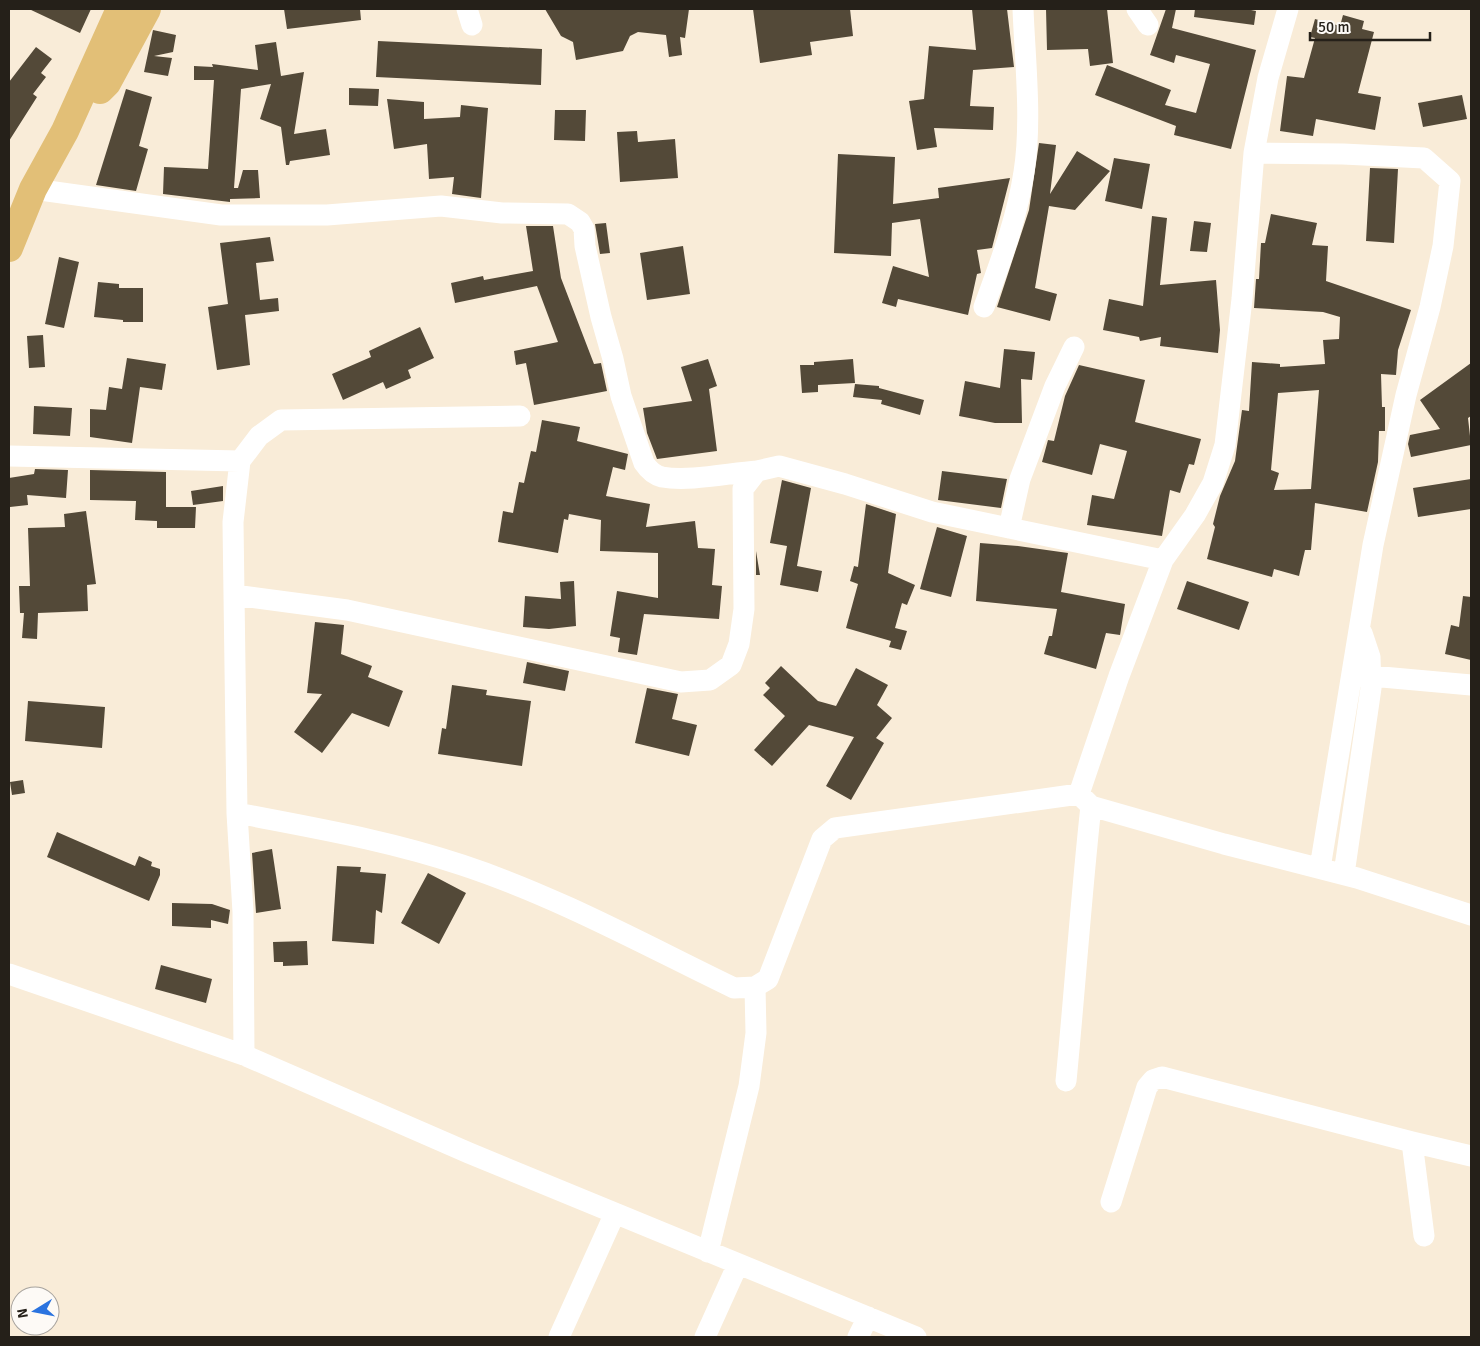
<svg xmlns="http://www.w3.org/2000/svg" width="1480" height="1346" font-family="Signika,sans-serif">
<style>
.building{fill:#534938;fill-rule:evenodd}
.lines{fill:none;stroke-linecap:round;stroke-linejoin:round}
.minor{stroke:#fff;stroke-width:21}
.major{stroke:#e2bf77;stroke-width:28}
</style>
<rect width="100%" height="100%" fill="#f9ecd8"/>
<path class="building" d="M 29,9 L 91,9 L 80,33 Z
M 284,9 L 360,9 L 361,20 L 287,29 Z
M 545,9 L 689,9 L 685,38 L 680,37 L 682,55 L 669,57 L 666,35 L 638,32 L 630,36 L 623,51 L 576,60 L 573,42 L 561,36 Z
M 753,9 L 850,9 L 853,36 L 810,42 L 812,55 L 760,63 Z
M 972,9 L 1007,9 L 1014,67 L 973,70 L 970,106 L 994,107 L 993,130 L 934,128 L 937,147 L 917,150 L 909,101 L 924,99 L 929,46 L 976,50 Z
M 1046,9 L 1107,9 L 1113,63 L 1090,66 L 1088,49 L 1047,50 Z
M 1166,9 L 1176,9 L 1172,28 L 1256,50 L 1231,149 L 1174,135 L 1176,126 L 1095,95 L 1107,65 L 1171,90 L 1165,105 L 1196,113 L 1210,64 L 1176,55 L 1174,63 L 1150,55 Z
M 1195,9 L 1246,9 L 1256,11 L 1254,25 L 1194,17 Z
M 1343,15 L 1364,21 L 1362,29 L 1374,32 L 1358,93 L 1381,97 L 1375,130 L 1316,119 L 1313,136 L 1280,131 L 1287,76 L 1304,78 L 1315,38 L 1310,37 L 1315,19 L 1340,26 Z
M 153,30 L 176,35 L 173,52 L 154,56 L 172,58 L 168,76 L 144,72 Z
M 378,41 L 542,49 L 541,85 L 376,77 Z
M 276,42 L 281,76 L 304,72 L 294,134 L 326,129 L 330,155 L 290,161 L 289,165 L 286,165 L 281,127 L 260,119 L 271,84 L 241,89 L 234,188 L 238,188 L 243,170 L 258,170 L 260,198 L 230,199 L 230,202 L 163,194 L 164,167 L 208,169 L 214,80 L 194,80 L 194,66 L 213,67 L 212,64 L 258,70 L 255,45 Z
M 36,47 L 52,59 L 41,73 L 46,77 L 33,94 L 37,97 L 9,141 L 9,82 Z
M 349,88 L 379,89 L 378,106 L 349,105 Z
M 126,89 L 152,97 L 139,146 L 148,149 L 136,191 L 96,185 Z
M 1462,95 L 1467,119 L 1423,127 L 1418,103 Z
M 387,99 L 424,102 L 424,119 L 460,117 L 461,105 L 488,108 L 481,198 L 452,194 L 454,177 L 429,179 L 427,144 L 394,149 Z
M 555,110 L 586,110 L 585,141 L 554,140 Z
M 637,131 L 638,142 L 675,139 L 678,178 L 620,182 L 617,132 Z
M 1039,143 L 1056,145 L 1050,194 L 1077,151 L 1110,171 L 1075,210 L 1049,206 L 1035,288 L 1057,294 L 1050,321 L 997,307 L 1029,210 Z
M 838,154 L 895,157 L 893,204 L 939,198 L 938,188 L 1010,178 L 992,248 L 977,250 L 981,273 L 977,274 L 968,315 L 898,299 L 896,307 L 882,303 L 893,266 L 929,277 L 920,219 L 892,223 L 891,256 L 834,253 Z
M 1114,158 L 1150,164 L 1142,209 L 1105,201 Z
M 1370,168 L 1398,169 L 1394,243 L 1366,241 Z
M 1271,214 L 1317,223 L 1312,245 L 1328,246 L 1326,281 L 1411,310 L 1398,350 L 1396,375 L 1381,374 L 1382,407 L 1385,407 L 1385,431 L 1379,431 L 1378,462 L 1367,512 L 1315,503 L 1311,550 L 1305,550 L 1299,576 L 1274,569 L 1272,577 L 1207,559 L 1215,527 L 1213,524 L 1220,496 L 1235,461 L 1242,410 L 1249,411 L 1252,362 L 1280,364 L 1280,367 L 1325,364 L 1323,340 L 1339,339 L 1340,317 L 1323,312 L 1254,308 L 1256,279 L 1259,279 L 1261,243 L 1265,243 ZM 1319,390 L 1311,489 L 1274,490 L 1279,473 L 1271,470 L 1278,393 Z
M 1152,216 L 1167,218 L 1160,285 L 1216,280 L 1220,330 L 1218,353 L 1160,346 L 1161,337 L 1140,341 L 1139,337 L 1103,330 L 1109,299 L 1143,306 Z
M 1194,221 L 1211,223 L 1207,252 L 1190,251 Z
M 606,223 L 610,253 L 600,254 L 595,224 Z
M 526,226 L 553,226 L 561,278 L 594,364 L 601,363 L 607,391 L 534,405 L 526,363 L 516,365 L 514,351 L 558,342 L 537,286 L 455,303 L 451,283 L 483,276 L 484,280 L 533,271 Z
M 270,237 L 274,261 L 256,263 L 260,300 L 278,298 L 279,311 L 245,315 L 250,365 L 217,370 L 208,307 L 228,304 L 220,243 Z
M 683,246 L 690,294 L 647,300 L 640,253 Z
M 59,257 L 79,262 L 64,328 L 45,324 Z
M 98,282 L 119,284 L 119,288 L 143,288 L 143,322 L 123,322 L 123,320 L 94,317 Z
M 420,327 L 434,358 L 408,370 L 411,378 L 386,389 L 383,382 L 343,400 L 332,374 L 371,357 L 369,351 Z
M 43,335 L 45,367 L 29,368 L 27,336 Z
M 1004,349 L 1035,352 L 1032,380 L 1021,379 L 1022,423 L 995,423 L 959,416 L 965,381 L 1000,388 Z
M 127,358 L 166,364 L 162,390 L 140,387 L 132,443 L 90,437 L 90,409 L 106,410 L 109,387 L 122,389 Z
M 708,359 L 717,386 L 709,389 L 717,451 L 657,459 L 647,433 L 643,408 L 692,401 L 681,367 Z
M 853,359 L 855,383 L 818,385 L 818,392 L 802,393 L 800,365 L 814,365 L 814,362 Z
M 1471,363 L 1471,416 L 1468,418 L 1471,445 L 1411,457 L 1408,444 L 1410,435 L 1440,429 L 1420,400 Z
M 1079,365 L 1145,380 L 1135,422 L 1201,439 L 1194,465 L 1189,464 L 1180,493 L 1170,490 L 1162,536 L 1087,525 L 1092,495 L 1114,499 L 1127,451 L 1100,444 L 1092,475 L 1042,462 L 1048,440 L 1054,441 L 1065,396 Z
M 855,384 L 879,386 L 879,388 L 924,400 L 920,415 L 881,404 L 882,400 L 853,397 Z
M 34,406 L 72,408 L 70,436 L 33,434 Z
M 542,420 L 580,427 L 577,441 L 628,454 L 625,470 L 613,467 L 606,496 L 650,504 L 646,527 L 695,521 L 698,548 L 715,549 L 712,585 L 722,586 L 719,619 L 644,614 L 637,655 L 618,652 L 620,638 L 610,636 L 617,591 L 658,598 L 658,553 L 600,551 L 601,520 L 569,514 L 568,520 L 564,519 L 558,553 L 498,542 L 503,511 L 513,513 L 519,482 L 524,483 L 531,451 L 536,452 Z
M 35,469 L 68,470 L 66,498 L 27,495 L 28,505 L 10,507 L 9,478 L 34,474 Z
M 90,470 L 166,472 L 166,507 L 196,507 L 195,528 L 157,528 L 157,521 L 135,520 L 136,501 L 90,500 Z
M 942,471 L 1007,479 L 1001,508 L 938,500 Z
M 1471,479 L 1471,509 L 1418,517 L 1413,488 Z
M 782,480 L 811,488 L 797,566 L 822,571 L 818,592 L 780,585 L 787,546 L 770,543 Z
M 223,486 L 223,501 L 193,505 L 191,491 Z
M 866,504 L 896,514 L 888,573 L 915,585 L 907,605 L 902,603 L 895,628 L 907,631 L 901,650 L 889,647 L 891,641 L 846,628 L 858,584 L 850,581 L 854,566 L 858,567 Z
M 86,511 L 96,584 L 87,585 L 88,611 L 38,613 L 37,639 L 22,638 L 24,613 L 20,613 L 19,586 L 30,586 L 28,528 L 65,527 L 64,514 Z
M 937,527 L 967,536 L 951,597 L 920,589 Z
M 980,543 L 1018,546 L 1068,553 L 1061,592 L 1125,604 L 1120,635 L 1106,633 L 1096,669 L 1044,654 L 1049,636 L 1052,636 L 1057,609 L 976,601 Z
M 756,551 L 760,575 L 756,575 Z
M 574,581 L 576,626 L 549,629 L 523,627 L 525,596 L 561,599 L 560,582 Z
M 1187,581 L 1249,602 L 1239,630 L 1177,609 Z
M 1463,596 L 1471,597 L 1471,660 L 1445,654 L 1451,625 L 1459,627 Z
M 315,622 L 344,625 L 341,654 L 372,666 L 368,677 L 403,691 L 389,727 L 352,713 L 322,753 L 294,732 L 322,694 L 307,693 Z
M 527,662 L 569,671 L 565,691 L 523,683 Z
M 781,666 L 818,701 L 836,706 L 856,668 L 888,685 L 877,705 L 892,718 L 876,738 L 884,743 L 851,800 L 826,786 L 854,737 L 809,725 L 772,766 L 754,750 L 785,716 L 763,695 L 770,688 L 765,683 Z
M 452,685 L 487,690 L 486,695 L 531,701 L 522,766 L 438,754 L 442,728 L 446,729 Z
M 647,688 L 678,694 L 672,719 L 697,725 L 689,756 L 635,743 Z
M 28,701 L 105,707 L 102,748 L 25,741 Z
M 23,780 L 25,793 L 12,795 L 10,782 Z
M 57,832 L 135,866 L 139,856 L 152,862 L 151,866 L 160,869 L 160,875 L 149,901 L 47,857 Z
M 272,849 L 281,909 L 256,913 L 252,853 Z
M 337,866 L 361,867 L 360,872 L 386,874 L 382,913 L 376,910 L 374,944 L 332,941 Z
M 428,873 L 466,893 L 439,944 L 401,923 Z
M 172,903 L 212,904 L 230,910 L 228,924 L 211,920 L 211,928 L 172,926 Z
M 307,941 L 308,965 L 283,966 L 283,962 L 274,962 L 273,942 Z
M 161,965 L 212,979 L 206,1003 L 155,989 Z"/>
<g class="lines">
<path class="minor" d="M 467,9 L 472,25
M 1137,9 L 1148,25
M 1288,9 L 1268,78 L 1254,153 L 1242,299 L 1225,445 L 1213,483 L 1195,515 L 1163,560 L 1119,676 L 1079,794 L 1091,806 L 1224,844 L 1357,878 L 1471,915
M 1254,153 L 1343,154 L 1424,158 L 1450,181 L 1443,246 L 1430,307 L 1406,395 L 1373,545 L 1320,868
M 33,189 L 221,215 L 327,215 L 441,206 L 502,213 L 568,214 L 580,222 L 584,229 L 585,246 L 601,317 L 613,359 L 621,396 L 644,463 C 648,469 654,475 662,477 C 689,482 729,473 757,471
M 984,307 C 1000,263 1017,219 1024,172 C 1032,122 1025,60 1023,9
M 9,456 L 240,461
M 1009,528 L 1020,479 L 1055,386 L 1074,347
M 234,595 L 233,522 L 240,461 L 259,436 L 281,420 L 520,416
M 1371,676 L 1471,685
M 237,813 C 314,828 387,840 462,865 C 556,896 645,945 734,988 L 755,987 L 768,979 L 822,839 L 835,828 L 1079,794
M 1344,874 L 1371,688 L 1370,657 L 1362,633
M 9,974 L 244,1055 L 469,1153 L 916,1337
M 244,1055 L 243,912 L 237,813 L 234,595 L 347,610 L 681,682 L 710,680 L 731,665 L 739,644 L 744,609 L 743,489 L 757,471 L 779,466 L 845,484 L 932,512 L 1163,560
M 1066,1081 C 1075,989 1081,897 1091,806
M 1412,1142 L 1424,1236
M 1111,1202 L 1147,1087 L 1153,1080 L 1162,1077 L 1412,1142 L 1471,1156
M 708,1252 L 749,1086 L 756,1033 L 755,987
M 559,1337 L 615,1213
M 705,1337 L 738,1264
M 858,1337 L 868,1317"/>
<path class="major" d="M 100,90 L 107,83 L 147,9
M 9,248 L 33,189 L 65,131 L 120,9"/>
</g>
<rect width="1480" height="1346" fill="none" stroke="#252019" stroke-width="20"/>
<g transform="translate(35 1311) rotate(260)"><circle r="24" fill="#fdfaf6" stroke="#a7a39e"/>
<path d="M0-4L9 19L0 12L-9 19Z" fill="#2a73df"/>
<text y="-8" font-size="14" font-weight="bold" text-anchor="middle" fill="#252019">N</text>
</g>
<path d="M1310 32v8h120v-8" fill="none" stroke="#252019" stroke-width="2.5"/>
<text x="1318" y="32" font-size="15" fill="#252019" stroke="#fdfaf6" stroke-width="4" paint-order="stroke">50 m</text>
</svg>
